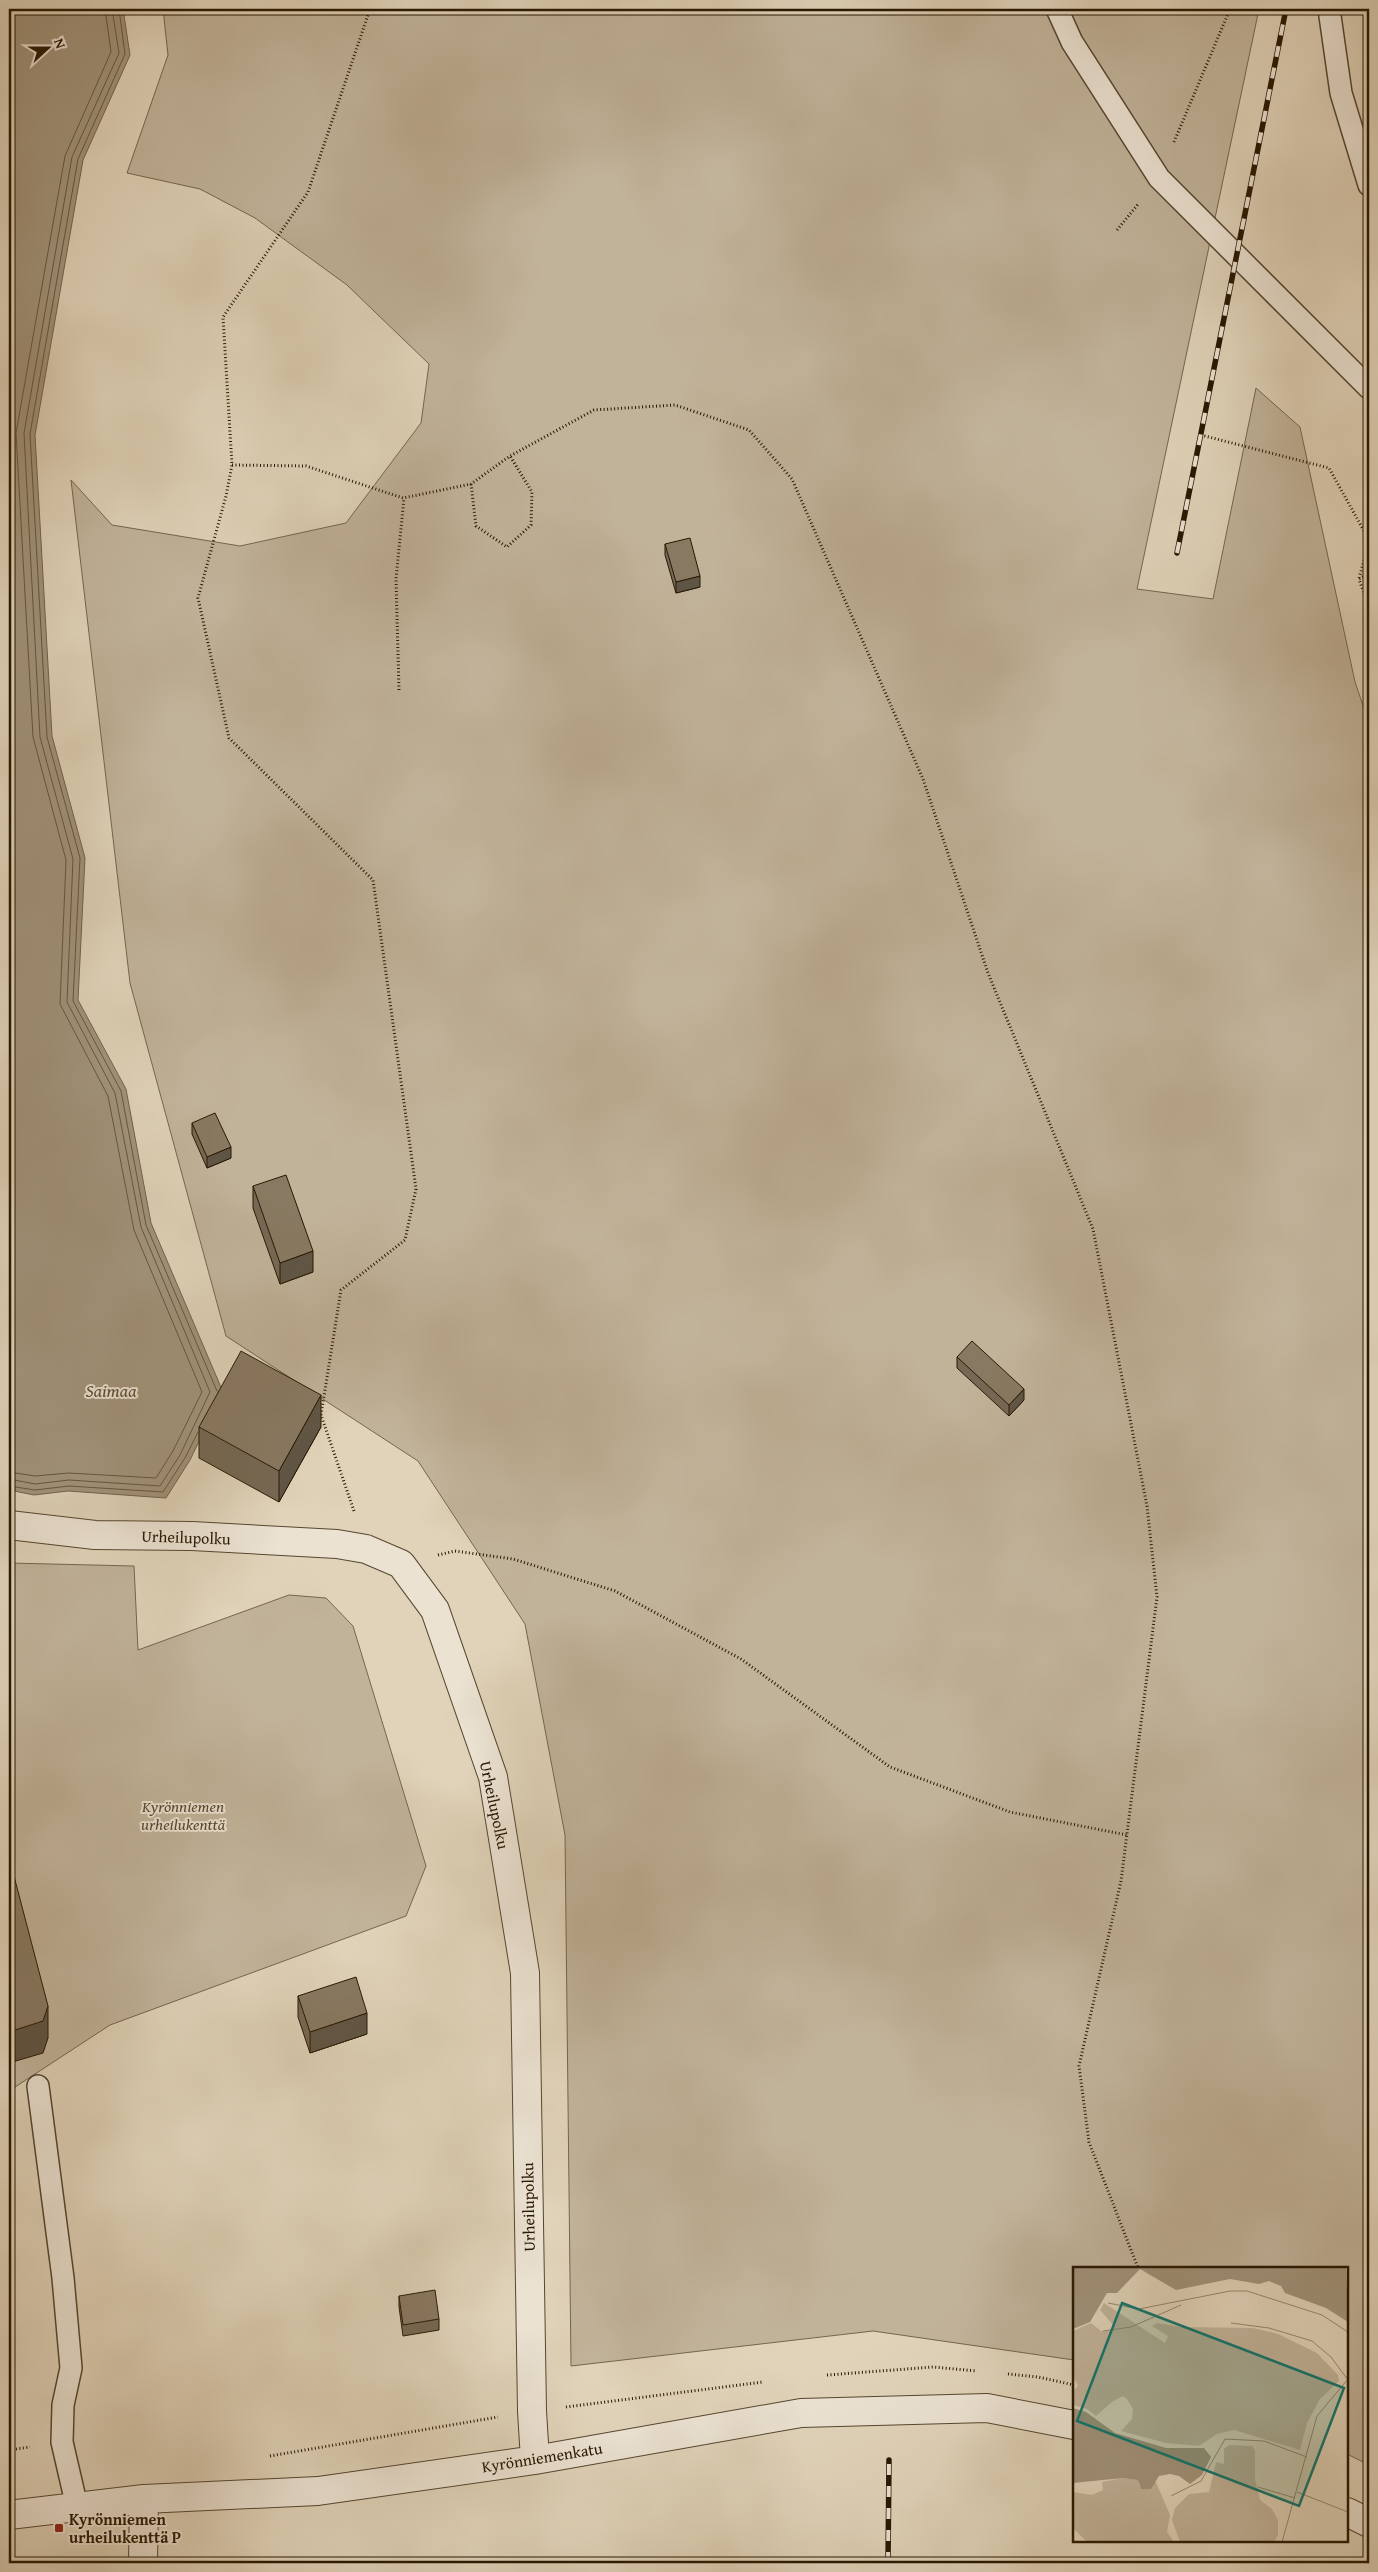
<svg xmlns="http://www.w3.org/2000/svg" width="1378" height="2572" font-family="'Gentium Book Plus',serif">
<style>
.green{fill:#c1b39a;stroke:#74664e}
.water{fill:#a1937b;stroke:#71624b}
.lines{fill:none;stroke-linecap:round;stroke-linejoin:round}
.shore{stroke:#64563f;stroke-width:1}
.lane-casing{stroke:#564730;stroke-width:24}
.street-casing{stroke:#564730;stroke-width:30}
.path{stroke:#281803;stroke-width:3;stroke-dasharray:1 2.5;stroke-linecap:butt}
.lane{stroke:#ebe2d2;stroke-width:21}
.street{stroke:#ebe2d2;stroke-width:28}
.rail-casing{stroke:#281803;stroke-width:5.5}
.rail{stroke:#ebe2d2;stroke-width:4;stroke-dasharray:11;stroke-linecap:butt}
.wall{fill:#756854;stroke:#281803}
.shaded-wall{fill:#5f5545;stroke:#281803}
.building{fill:#887962;stroke:#281803}
.poi-dot{fill:#8f2418;stroke:#ebe2d2;stroke-width:2}
.labels{text-anchor:middle;dominant-baseline:central;stroke-width:4;stroke-linejoin:round;paint-order:stroke}
.street-label{font-size:16px;fill:#281803;stroke:#ebe2d2}
.park-label{font-size:16px;font-style:italic;fill:#564630;stroke:#ebe2d2}
.poi-label{font-size:16px;font-weight:bold;fill:#281803;stroke:#ebe2d2;text-anchor:start}
.water-label{font-size:18px;font-style:italic;fill:#584933;stroke:#ebe2d2}
.inset-road{fill:none;stroke:#968870;stroke-width:1}
.view{fill:#0f766e;fill-opacity:0.15;stroke:#0f766e;stroke-width:2.5}
.inset-edge{fill:none;stroke:#281803;stroke-width:2.5}
</style>
<rect width="100%" height="100%" fill="#e0d3b9"/>
<filter id="stains"><feTurbulence type="fractalNoise" baseFrequency=".004" numOctaves="4"/><feColorMatrix values="0 0 0 0 .2 0 0 0 0 .09 0 0 0 0 .02 0 0 0 .5 -.17"/></filter>
<radialGradient id="worn" r=".72"><stop offset=".6" stop-color="#630" stop-opacity="0"/><stop offset="1" stop-color="#630" stop-opacity=".3"/></radialGradient>
<path class="green" d="M 163,9 L 1259,9 L 1137,589 L 1213,599 L 1256,388 L 1300,427 L 1355,682 L 1369,723 L 1369,2465 L 1347,2454 L 1347,2268 L 1074,2268 L 1074,2360 L 873,2331 L 571,2366 L 565,1835 L 525,1624 L 418,1461 L 226,1336 L 130,983 L 71,480 L 112,525 L 240,546 L 346,523 L 421,423 L 429,364 L 347,285 L 255,218 L 200,189 L 127,173 L 168,55 Z
M 9,1563 L 134,1566 L 138,1650 L 289,1595 L 326,1598 L 353,1626 L 426,1866 L 406,1916 L 110,2025 L 9,2091 Z"/>
<path class="water" d="M 9,9 L 123,9 L 130,55 L 83,160 L 35,435 L 52,736 L 85,858 L 78,1000 L 126,1089 L 151,1223 L 223,1392 L 190,1460 L 166,1498 L 68,1491 L 34,1495 L 9,1490 Z"/>
<g class="lines">
<path class="shore" d="M 119,9 L 125,54 L 78,159 L 30,434 L 47,737 L 80,858 L 73,1001 L 121,1091 L 146,1225 L 217,1391
M 9,1472 L 35,1476 L 69,1473 L 156,1478 L 173,1451 L 202,1392 L 134,1230 L 108,1096 L 60,1004 L 66,860 L 33,737 L 16,433 L 65,156 L 111,52 L 105,9
M 9,1479 L 35,1484 L 69,1480 L 160,1486 L 180,1455 L 210,1392 L 141,1227 L 115,1093 L 67,1002 L 73,859 L 40,737 L 24,433 L 72,157 L 119,53 L 112,9
M 9,1486 L 35,1490 L 69,1486 L 163,1492 L 185,1458 L 198,1432"/>
<defs>
<path id="lane" d="M 1057,9 L 1072,42 L 1159,178 L 1369,388
M 1329,9 L 1341,93 L 1369,185
M 38,2086 L 63,2278 L 71,2368 L 63,2405 L 62,2442 L 77,2507"/>
<path id="street" d="M 9,1525 L 95,1535 L 192,1536 L 337,1544 L 366,1549 L 401,1564 L 435,1610 L 493,1777 L 525,1973 L 532,2411 L 535,2460
M 1347,2512 L 1369,2523
M 9,2515 L 144,2499 L 318,2491 L 535,2460 L 801,2413 L 987,2408 L 1074,2425
M 143,2563 L 144,2499"/>
</defs>
<use href="#lane" class="lane-casing"/>
<use href="#street" class="street-casing"/>
<path class="path" d="M 1174,142 L 1230,9
M 1117,230 L 1139,203
M 1201,435 L 1329,468 L 1369,540
M 232,465 L 306,466 L 403,498 L 471,484 L 510,456 L 594,410 L 675,405 L 749,430 L 792,479 L 923,779 L 988,973 L 1093,1229 L 1147,1506 L 1157,1597 L 1121,1881 L 1079,2066 L 1089,2142 L 1138,2268
M 471,484 L 476,526 L 507,547 L 531,525 L 532,492 L 510,456
M 1369,573 L 1359,579 L 1369,608
M 1359,578 L 1369,543
M 399,690 L 396,579 L 404,498
M 354,1511 L 321,1415 L 341,1290 L 405,1240 L 416,1189 L 373,880 L 229,738 L 198,598 L 226,496 L 232,465 L 223,317 L 308,192 L 370,9
M 438,1555 L 455,1551 L 513,1559 L 615,1591 L 741,1659 L 890,1767 L 1010,1812 L 1127,1835
M 1008,2374 L 1038,2377 L 1074,2385
M 827,2375 L 933,2367 L 977,2371
M 566,2407 L 763,2382
M 9,2450 L 30,2447
M 270,2456 L 498,2417"/>
<use href="#lane" class="lane"/>
<use href="#street" class="street"/>
<defs>
<path id="rail" d="M 1177,553 L 1286,9
M 888,2563 L 889,2460"/>
</defs>
<use href="#rail" class="rail-casing"/>
<use href="#rail" class="rail"/>
</g>
<path class="wall" d="M 665,544 L 700,587 L 676,593 L 665,555 Z
M 192,1123 L 231,1158 L 207,1168 L 192,1134 Z
M 253,1186 L 313,1272 L 280,1284 L 253,1208 Z
M 957,1357 L 1024,1400 L 1009,1416 L 957,1368 Z
M 199,1427 L 321,1427 L 279,1502 L 199,1458 Z
M 298,1996 L 367,2034 L 310,2053 L 298,2017 Z
M 399,2296 L 439,2319 L 439,2330 L 403,2336 L 399,2307 Z"/>
<path class="shaded-wall" d="M 700,576 L 700,587 L 676,593 L 676,582 Z
M 231,1147 L 231,1158 L 207,1168 L 207,1157 Z
M 313,1251 L 313,1272 L 280,1284 L 280,1263 Z
M 1024,1389 L 1024,1400 L 1009,1416 L 1009,1405 Z
M 321,1395 L 321,1427 L 279,1502 L 279,1471 Z
M 48,2006 L 48,2038 L 43,2053 L 9,2063 L 9,2032 Z
M 367,2013 L 367,2034 L 310,2053 L 310,2032 Z"/>
<path class="building" d="M 690,538 L 700,576 L 676,582 L 665,544 Z
M 215,1113 L 231,1147 L 207,1157 L 192,1123 Z
M 286,1175 L 313,1251 L 280,1263 L 253,1186 Z
M 972,1341 L 1024,1389 L 1009,1405 L 957,1357 Z
M 241,1351 L 321,1395 L 279,1471 L 199,1427 Z
M 9,1857 L 48,2006 L 43,2021 L 9,2032 Z
M 356,1977 L 367,2013 L 310,2032 L 298,1996 Z
M 435,2290 L 439,2319 L 403,2325 L 399,2296 Z"/>
<rect class="poi-dot" x="54" y="2523" width="10" height="10" rx="2.5"/>
<g class="labels">
<g class="street-label">
<text transform="translate(186 1537) rotate(2)">Urheilupolku</text>
<text transform="translate(495 1805) rotate(78)">Urheilupolku</text>
<text transform="translate(528 2207) rotate(-91)">Urheilupolku</text>
<text transform="translate(542 2457) rotate(-9)">Kyrönniemenkatu</text>
</g>
<g class="park-label">
<text x="183" y="1806">Kyrönniemen<tspan x="183" dy="18">urheilukenttä</tspan></text>
</g>
<g class="poi-label">
<text x="69" y="2519">Kyrönniemen<tspan x="69" dy="18">urheilukenttä P</tspan></text>
</g>
<g class="water-label">
<text x="111" y="1390">Saimaa</text>
</g>
</g>
<g transform="translate(1073 2267)">
<rect width="275" height="275" fill="#e0d3b9"/>
<path d="M 31,36 L 92,76 L 95,69 L 79,59 L 84,56 L 108,60 L 180,61 L 205,67 L 244,86 L 265,108 L 266,114 L 247,132 L 234,156 L 227,183 L 161,163 L 144,167 L 126,179 L 93,176 L 48,164 L 59,152 L 60,142 L 54,132 L 50,129 L 40,134 L 23,149 L 14,142 L 0,138 L 0,124 L 5,119 L 0,109 L 0,64 L 18,56 L 28,64 L 38,64 L 41,59 L 27,43 ZM 156,178 L 179,179 L 182,183 L 182,212 L 187,233 L 199,242 L 205,253 L 205,268 L 201,275 L 107,275 L 99,253 L 102,241 L 116,227 L 136,225 L 143,195 L 151,197 L 151,182 ZM 50,211 L 66,213 L 66,219 L 83,215 L 97,248 L 94,265 L 101,275 L 4,275 L 13,274 L 0,261 L 0,225 L 19,228 L 30,223 L 29,215 Z" fill="#c1b39a"/>
<path d="M 0,0 L 273,0 L 275,55 L 253,41 L 212,26 L 208,19 L 196,14 L 186,17 L 157,12 L 103,23 L 67,2 L 44,26 L 34,26 L 17,55 L 0,62 ZM 0,141 L 13,145 L 42,166 L 93,181 L 131,181 L 138,190 L 129,208 L 117,217 L 106,209 L 97,207 L 86,209 L 78,222 L 68,222 L 65,213 L 50,211 L 0,216 Z" fill="#a1937b"/>
<path class="inset-road" d="M 35,36 L 66,42 L 157,24 L 174,24 L 249,48 L 275,65M 158,56 L 196,61 L 239,74 L 258,90 L 275,113M 30,64 L 58,60 L 108,38M 185,220 L 222,231M 224,225 L 275,245M 98,229 L 128,214 L 152,172 L 191,174 L 234,190M 209,275 L 244,149 L 275,112"/>
<path class="view" d="M 49,36 L 271,121 L 226,239 L 4,154 Z"/>
<rect width="275" height="275" class="inset-edge"/>
</g>
<rect width="1378" height="2572" fill="none" stroke="#e0d3b9" stroke-width="30"/>
<rect x="10" y="10" width="1358" height="2552" fill="none" stroke="#281803" stroke-width="2.5"/>
<rect x="15" y="15" width="1348" height="2542" fill="none" stroke="#281803"/>
<g transform="translate(48 48) rotate(69)" stroke="#ebe2d2" stroke-width="4" paint-order="stroke">
<path d="M0-4L9 19L0 12L-9 19Z" fill="#281803"/>
<text y="-8" font-size="14" font-weight="bold" text-anchor="middle" fill="#281803">N</text>
</g>
<rect width="100%" height="100%" filter="url(#stains)"/>
<rect width="100%" height="100%" fill="url(#worn)"/>
</svg>
